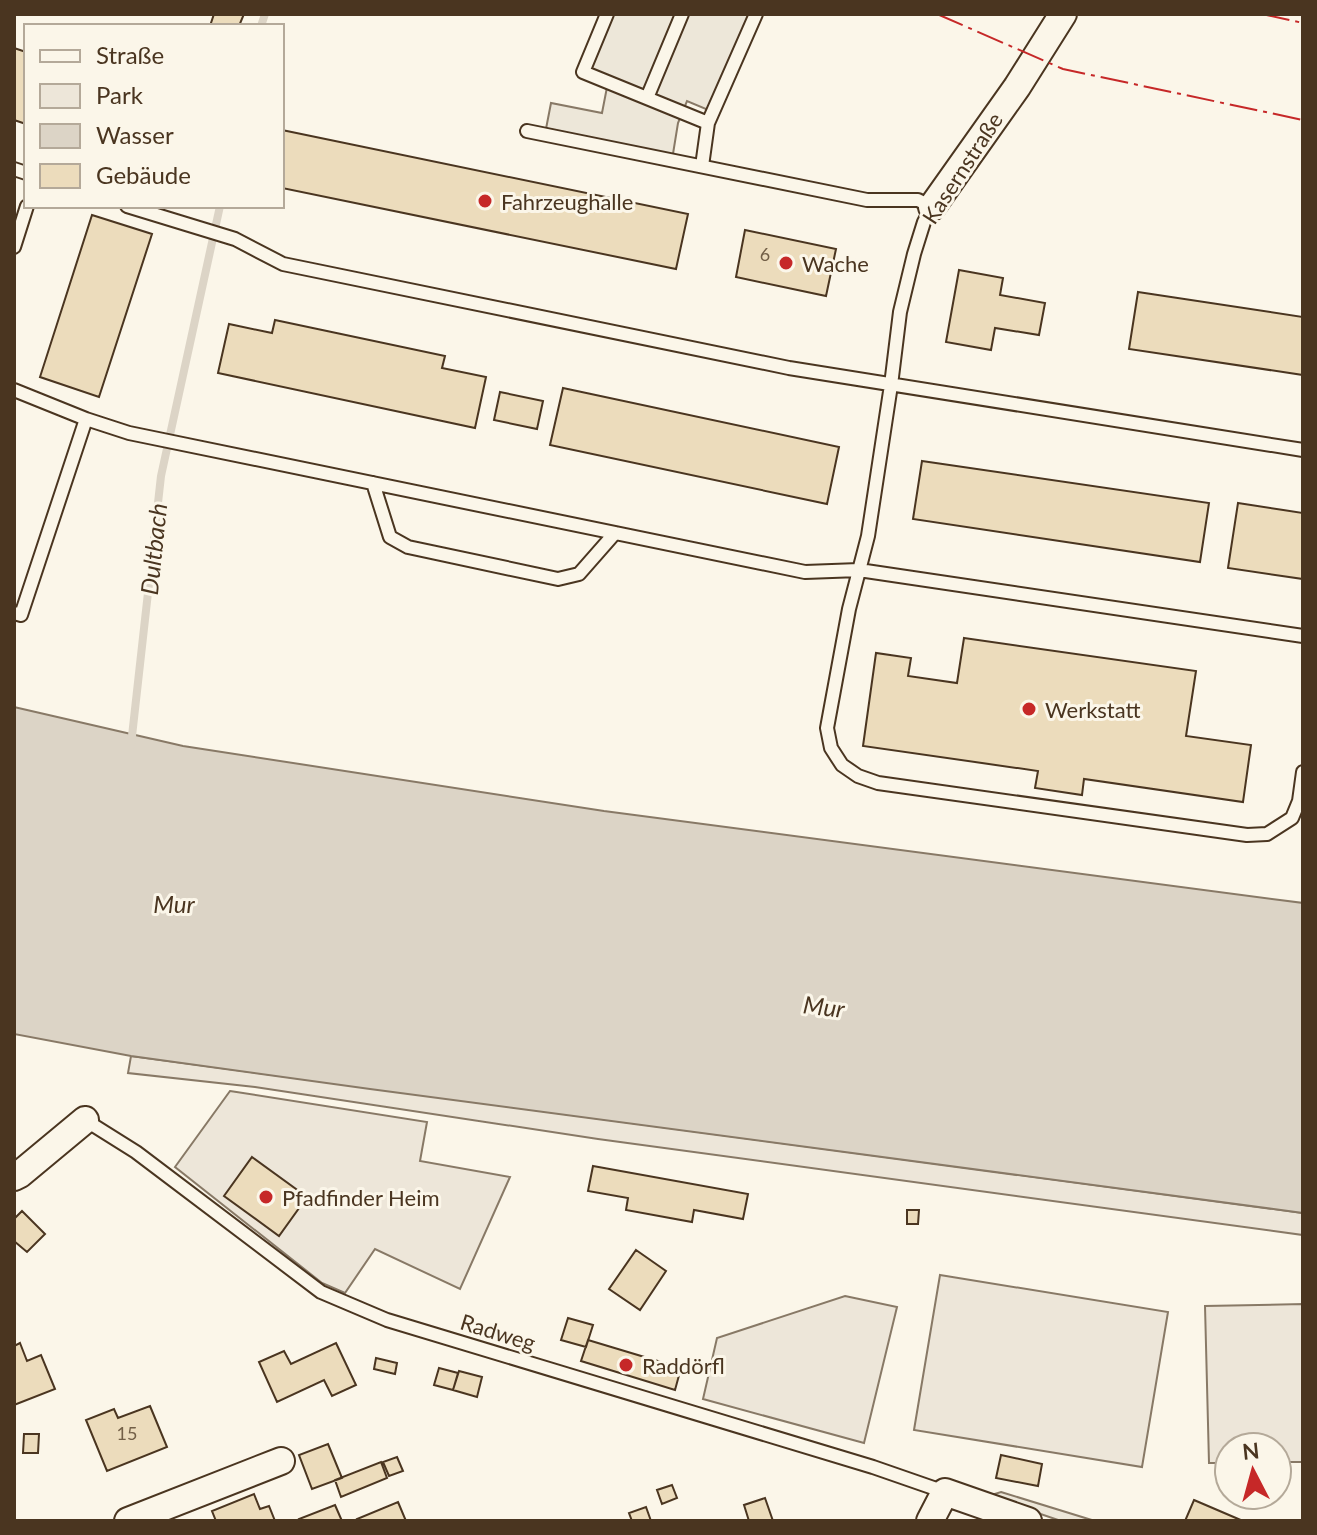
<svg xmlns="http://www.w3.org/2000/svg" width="1317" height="1535" font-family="Lato,sans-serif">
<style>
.green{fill:#ede6d9;stroke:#887966;stroke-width:2}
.parking{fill:#ede7d9;stroke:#887966;stroke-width:2}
.water{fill:#dcd4c6;stroke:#887966;stroke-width:2}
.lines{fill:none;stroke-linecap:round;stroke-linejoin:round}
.stream{stroke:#dcd4c6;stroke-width:8}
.building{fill:#ecdcbc;stroke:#4a3520;stroke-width:2}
.service-casing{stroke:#4a3520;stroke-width:16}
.minor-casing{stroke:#4a3520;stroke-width:30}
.service{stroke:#fbf6e9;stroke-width:12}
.minor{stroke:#fbf6e9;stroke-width:26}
.power{stroke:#c62828;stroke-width:2;stroke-dasharray:28 6 4 6;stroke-linecap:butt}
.poi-dot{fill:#c62828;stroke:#fbf6e9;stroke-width:3}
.labels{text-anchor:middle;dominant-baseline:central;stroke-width:6;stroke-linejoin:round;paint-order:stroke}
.number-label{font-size:18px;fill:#725f47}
.street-label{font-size:22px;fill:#4a3520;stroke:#fbf6e9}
.poi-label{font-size:22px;fill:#4a3520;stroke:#fbf6e9;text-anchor:start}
.water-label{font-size:24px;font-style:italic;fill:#4a3520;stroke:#fbf6e9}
</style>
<rect width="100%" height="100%" fill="#fbf6e9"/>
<path class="green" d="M 131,1056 L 1303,1213 L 1303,1235 L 598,1139 L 255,1087 L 128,1073 Z
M 230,1091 L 427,1122 L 420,1161 L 510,1177 L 460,1289 L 375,1249 L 345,1293 L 322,1283 L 175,1167 Z
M 940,1275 L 1168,1312 L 1142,1467 L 914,1430 Z
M 845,1296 L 897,1307 L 864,1443 L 703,1399 L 717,1338 Z
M 1303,1304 L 1303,1462 L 1277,1462 L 1277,1447 L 1229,1447 L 1229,1463 L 1209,1463 L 1205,1306 Z"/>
<path class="parking" d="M 607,14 L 756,14 L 713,112 L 687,101 L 678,123 L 672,160 L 545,134 L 551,103 L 602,113 L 608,82 L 583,72 Z
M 1001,1492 L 1095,1521 L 1061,1521 L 988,1496 Z"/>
<path class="water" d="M 14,707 L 183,746 L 604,811 L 1303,903 L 1303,1213 L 370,1089 L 131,1056 L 14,1034 Z"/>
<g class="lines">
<path class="stream" d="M 261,26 L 265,14
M 131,745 L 161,476 L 220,206"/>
</g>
<path class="building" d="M 214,14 L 244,14 L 239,26 L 210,26 Z
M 14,48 L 26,52 L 26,124 L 14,120 Z
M 282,130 L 688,214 L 676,269 L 282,188 Z
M 92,215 L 152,234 L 99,397 L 40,377 Z
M 745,230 L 836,249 L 826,296 L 736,277 Z
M 959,270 L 1003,278 L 1000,295 L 1045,303 L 1039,335 L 995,328 L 991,350 L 946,342 Z
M 1138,292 L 1303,317 L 1303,375 L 1129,349 Z
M 275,320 L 445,356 L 442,368 L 486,377 L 475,428 L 218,373 L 229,324 L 272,333 Z
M 563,388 L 839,447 L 827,504 L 550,445 Z
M 500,392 L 543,401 L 537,429 L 494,420 Z
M 922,461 L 1209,503 L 1200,562 L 913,519 Z
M 1238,503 L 1303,513 L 1303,579 L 1228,568 Z
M 964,638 L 1196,671 L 1186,736 L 1251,745 L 1243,802 L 1084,779 L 1082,795 L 1035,788 L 1038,771 L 863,746 L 876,653 L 911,658 L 908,676 L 957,683 Z
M 252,1157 L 307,1197 L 279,1236 L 224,1196 Z
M 593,1166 L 748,1194 L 743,1219 L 694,1210 L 692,1222 L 626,1210 L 628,1198 L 588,1191 Z
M 907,1210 L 919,1210 L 918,1224 L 907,1224 Z
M 22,1211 L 45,1234 L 27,1252 L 14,1241 L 14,1219 Z
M 636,1250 L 666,1271 L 640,1310 L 609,1289 Z
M 568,1318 L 593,1325 L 586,1347 L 561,1340 Z
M 588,1340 L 681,1368 L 675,1390 L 581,1361 Z
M 20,1343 L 27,1361 L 41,1355 L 55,1389 L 14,1405 L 14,1346 Z
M 336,1343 L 356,1385 L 332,1396 L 324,1380 L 277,1402 L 259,1362 L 284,1351 L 291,1364 Z
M 376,1358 L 397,1363 L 395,1374 L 374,1369 Z
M 439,1368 L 458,1373 L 453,1390 L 434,1385 Z
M 459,1371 L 482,1377 L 477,1397 L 453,1390 Z
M 150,1406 L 167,1447 L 107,1471 L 86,1420 L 114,1409 L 118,1418 Z
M 24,1434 L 39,1434 L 38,1453 L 23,1453 Z
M 328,1444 L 342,1478 L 312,1489 L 299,1455 Z
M 1001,1455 L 1042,1464 L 1038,1486 L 996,1478 Z
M 397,1457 L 403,1471 L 389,1476 L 383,1462 Z
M 381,1462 L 387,1478 L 341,1497 L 335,1480 Z
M 672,1485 L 677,1498 L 662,1504 L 657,1490 Z
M 254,1494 L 260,1509 L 269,1506 L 275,1521 L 216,1521 L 212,1511 Z
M 765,1498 L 773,1521 L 749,1521 L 744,1505 Z
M 1194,1500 L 1243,1521 L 1185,1521 Z
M 398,1502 L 406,1521 L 358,1521 L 357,1519 Z
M 335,1505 L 342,1521 L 300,1521 L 299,1519 Z
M 646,1507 L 651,1521 L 632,1521 L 629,1513 Z"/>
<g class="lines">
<defs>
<path id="service" d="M 607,14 L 583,72 L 708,123 L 702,166
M 647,98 L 682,14
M 708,123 L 756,14
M 527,131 L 867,200 L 918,200 L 932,207 L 924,222 L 914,254 L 900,312 L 891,385 L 868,536 L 849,609 L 827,728 L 831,748 L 842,765 L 858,776 L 878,783 L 1247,835 L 1267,834 L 1292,818 L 1299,801 L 1303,772
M 14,169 L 26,173
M 127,206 L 235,239 L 283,264 L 789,368 L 1303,450
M 14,247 L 27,206
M 14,390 L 86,419 L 129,433 L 805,572 L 859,570 L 1303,636
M 373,483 L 390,537 L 408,547 L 558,579 L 579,574 L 615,533
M 14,613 L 21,615 L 86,419
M 85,1120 L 136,1152 L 321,1292 L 387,1320 L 873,1467 L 945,1492"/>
<path id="minor" d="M 932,207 L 1017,87 L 1063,14
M 14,1177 L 20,1174 L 85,1120
M 128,1521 L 281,1461
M 930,1521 L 945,1492 L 1028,1521"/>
</defs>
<use href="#service" class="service-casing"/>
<use href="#minor" class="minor-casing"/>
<use href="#service" class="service"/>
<use href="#minor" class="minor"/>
<path class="power" d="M 937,14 L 1063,69 L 1303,120
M 1262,14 L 1303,23"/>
</g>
<g class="poi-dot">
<circle cx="485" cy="201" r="8"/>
<circle cx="786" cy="263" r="8"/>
<circle cx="1029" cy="709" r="8"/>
<circle cx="266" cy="1197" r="8"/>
<circle cx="626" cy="1365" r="8"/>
</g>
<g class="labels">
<g class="number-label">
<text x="765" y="254">6</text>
<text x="127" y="1433">15</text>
</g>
<g class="street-label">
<text transform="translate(962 168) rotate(-57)">Kasernstraße</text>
<text transform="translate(498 1332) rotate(17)">Radweg</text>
</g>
<g class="poi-label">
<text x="501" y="201">Fahrzeughalle</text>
<text x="802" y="263">Wache</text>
<text x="1045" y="709">Werkstatt</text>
<text x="282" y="1197">Pfadfinder Heim</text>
<text x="642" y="1365">Raddörfl</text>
</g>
<g class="water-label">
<text transform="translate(153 549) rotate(-84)">Dultbach</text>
<text x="174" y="903">Mur</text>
<text transform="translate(824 1006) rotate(7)">Mur</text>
</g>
</g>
<rect width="1317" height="1535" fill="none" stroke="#4a3520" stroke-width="32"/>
<rect x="24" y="24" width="260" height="184" fill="#fbf6e9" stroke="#b4a999" stroke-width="2"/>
<rect x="40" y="50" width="40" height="12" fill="#fbf6e9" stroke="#b4a999" stroke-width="2"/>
<text x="96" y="64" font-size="24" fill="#4a3520">Straße</text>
<rect x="40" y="84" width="40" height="24" fill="#ede6d9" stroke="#b4a999" stroke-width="2"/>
<text x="96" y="104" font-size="24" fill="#4a3520">Park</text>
<rect x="40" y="124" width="40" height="24" fill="#dcd4c6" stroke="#b4a999" stroke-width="2"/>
<text x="96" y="144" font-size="24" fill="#4a3520">Wasser</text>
<rect x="40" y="164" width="40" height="24" fill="#ecdcbc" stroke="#b4a999" stroke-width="2"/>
<text x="96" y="184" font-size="24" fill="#4a3520">Gebäude</text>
<g transform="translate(1253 1471) rotate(354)"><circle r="38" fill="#fbf6e9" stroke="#b4a999" stroke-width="2"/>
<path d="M0-6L14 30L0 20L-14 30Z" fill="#c62828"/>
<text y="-12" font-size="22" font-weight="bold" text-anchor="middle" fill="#4a3520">N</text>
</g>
</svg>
